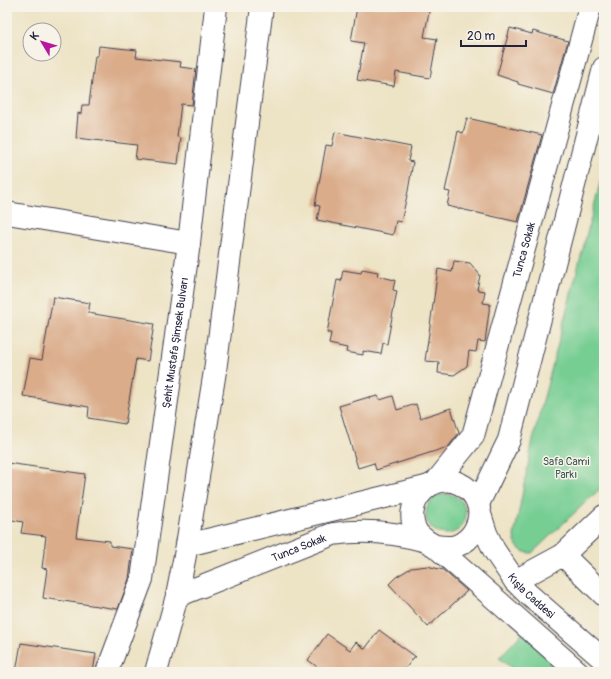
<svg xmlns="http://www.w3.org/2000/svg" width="611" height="679" font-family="Pangolin,sans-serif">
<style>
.green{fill:#76ce93;stroke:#4c7867}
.building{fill:#daac8a}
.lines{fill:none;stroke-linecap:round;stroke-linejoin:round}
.minor-casing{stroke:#403f50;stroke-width:24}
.major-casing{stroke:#403f50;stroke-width:24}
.minor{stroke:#fff;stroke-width:22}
.major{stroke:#fff;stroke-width:22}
.labels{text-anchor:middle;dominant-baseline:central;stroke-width:3;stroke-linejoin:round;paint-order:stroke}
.street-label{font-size:11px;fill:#22223b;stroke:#f7f3e8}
.park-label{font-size:11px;fill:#3b5655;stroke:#f7f3e8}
</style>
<rect width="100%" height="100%" fill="#f7f3e8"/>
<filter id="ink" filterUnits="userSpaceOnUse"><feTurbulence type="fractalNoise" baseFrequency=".025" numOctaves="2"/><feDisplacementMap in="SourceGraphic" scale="8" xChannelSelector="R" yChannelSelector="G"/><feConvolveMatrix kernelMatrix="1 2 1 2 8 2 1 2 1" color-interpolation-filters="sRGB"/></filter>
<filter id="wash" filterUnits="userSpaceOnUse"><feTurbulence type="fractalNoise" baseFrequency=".012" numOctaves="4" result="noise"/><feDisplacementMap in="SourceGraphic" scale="16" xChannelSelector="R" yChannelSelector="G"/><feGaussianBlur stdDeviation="0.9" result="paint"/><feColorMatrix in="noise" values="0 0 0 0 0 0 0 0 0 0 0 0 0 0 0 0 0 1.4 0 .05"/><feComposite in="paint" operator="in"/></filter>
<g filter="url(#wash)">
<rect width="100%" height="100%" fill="#ede3c5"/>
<path class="green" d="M 604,168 L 604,485 L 532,553 C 521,553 515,547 514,536 L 533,439 Z
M426 514a20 20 0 1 1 40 0a20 20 0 1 1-40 0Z
M 525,630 L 573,672 L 517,672 L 499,658 Z"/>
<g id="blocks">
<path class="building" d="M 357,7 L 430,7 L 424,37 L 437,39 L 430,78 L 396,72 L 394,86 L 357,80 L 364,43 L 351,41 Z
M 510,28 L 532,34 L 533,31 L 568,41 L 553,94 L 518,84 L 518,82 L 497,75 Z
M 99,46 L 137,50 L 136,57 L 181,62 L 180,67 L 196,69 L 192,105 L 181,104 L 177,137 L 181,138 L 178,164 L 135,159 L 137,145 L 76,138 L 78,113 L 81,114 L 82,105 L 89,105 L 95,56 L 98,56 Z
M 467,118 L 542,135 L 518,222 L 447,206 L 450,192 L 445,191 L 458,131 L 463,133 Z
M 335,132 L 411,147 L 408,161 L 413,162 L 408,191 L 401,222 L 396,221 L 393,235 L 317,220 L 320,206 L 315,205 L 326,145 L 332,146 Z
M 454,261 L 470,263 L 480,275 L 477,290 L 485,291 L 483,303 L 490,304 L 485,342 L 478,341 L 476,352 L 469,351 L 467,366 L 454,375 L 438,373 L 439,362 L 425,361 L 438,269 L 452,272 Z
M 362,269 L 378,272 L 377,276 L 395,280 L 393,290 L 397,291 L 387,344 L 383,343 L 381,354 L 363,351 L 363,355 L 346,352 L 347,348 L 329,344 L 331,333 L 327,333 L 337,280 L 341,281 L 343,270 L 361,273 Z
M 53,297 L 90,303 L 88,313 L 154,324 L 148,361 L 136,359 L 125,424 L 88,418 L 89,407 L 23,396 L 30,358 L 42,360 Z
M 378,396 L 380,400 L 393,396 L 397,410 L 416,404 L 420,418 L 451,408 L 459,433 L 448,447 L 376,470 L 374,463 L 358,468 L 339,406 L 369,397 L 369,398 Z
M 7,463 L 85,474 L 76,537 L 110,541 L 110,546 L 133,549 L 129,579 L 118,609 L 43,598 L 47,569 L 42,568 L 46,536 L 21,533 L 23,522 L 7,519 Z
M 427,566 L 443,570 L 467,591 L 428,627 L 389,584 L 396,577 L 411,568 Z
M 379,630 L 416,657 L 414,657 L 403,672 L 324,672 L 308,660 L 327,634 L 350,650 L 356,642 L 365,649 Z
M 21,643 L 96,654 L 93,672 L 16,672 Z"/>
</g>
</g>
<g filter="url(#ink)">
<use href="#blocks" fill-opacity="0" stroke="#403f50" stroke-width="1"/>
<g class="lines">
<defs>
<g id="minor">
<path d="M 7,213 L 189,243"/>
<path id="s1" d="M 436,482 L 473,436 L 590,7"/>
<path d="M 478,504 L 509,440 L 604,68"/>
<path id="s2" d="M 480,514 L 486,533 L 494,550 L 515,581 L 528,594 L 604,660"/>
<path d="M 187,545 L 426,487"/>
<path d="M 435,546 C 442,547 449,548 456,546 C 473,540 483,521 478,504 C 475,495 468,488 460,484 C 431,469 399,506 418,534 C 423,539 429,543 435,546 L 578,672"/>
<path d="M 563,555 L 604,595"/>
<path d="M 515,581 L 563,555 L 604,516"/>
<path id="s3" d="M 177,596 L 333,534 C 365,529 395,532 426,541"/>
</g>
<g id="major">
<path id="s4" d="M 107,672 L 142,579 L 189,243 L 216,7"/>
<path d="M 156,672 L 177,596 L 187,545 L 215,371 L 262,7"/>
</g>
</defs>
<use href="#minor" class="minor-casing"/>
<use href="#major" class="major-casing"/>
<use href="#minor" class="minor"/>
<use href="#major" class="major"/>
</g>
</g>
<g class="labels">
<g class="street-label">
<text stroke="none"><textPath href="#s1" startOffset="252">Tunca Sokak</textPath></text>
<text stroke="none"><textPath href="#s4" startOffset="338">Şehit Mustafa Şimsek Bulvarı</textPath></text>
<text stroke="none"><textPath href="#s3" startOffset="131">Tunca Sokak</textPath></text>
<text stroke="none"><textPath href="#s2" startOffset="98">Kışla Caddesi</textPath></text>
</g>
<g class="park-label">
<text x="566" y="461">Safa Cami<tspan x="566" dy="13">Parkı</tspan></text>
</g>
</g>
<rect width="611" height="679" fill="none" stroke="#f7f3e8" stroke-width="24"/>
<g transform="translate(42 42) rotate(308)"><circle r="19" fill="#f7f3e8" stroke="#a29fa3"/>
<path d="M0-3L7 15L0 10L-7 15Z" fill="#b5179e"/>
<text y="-6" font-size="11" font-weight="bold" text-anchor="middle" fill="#22223b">K</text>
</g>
<path d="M461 40v6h65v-6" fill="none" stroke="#22223b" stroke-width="2"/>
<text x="467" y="40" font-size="12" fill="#22223b" stroke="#f7f3e8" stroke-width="3" paint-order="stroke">20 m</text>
</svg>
